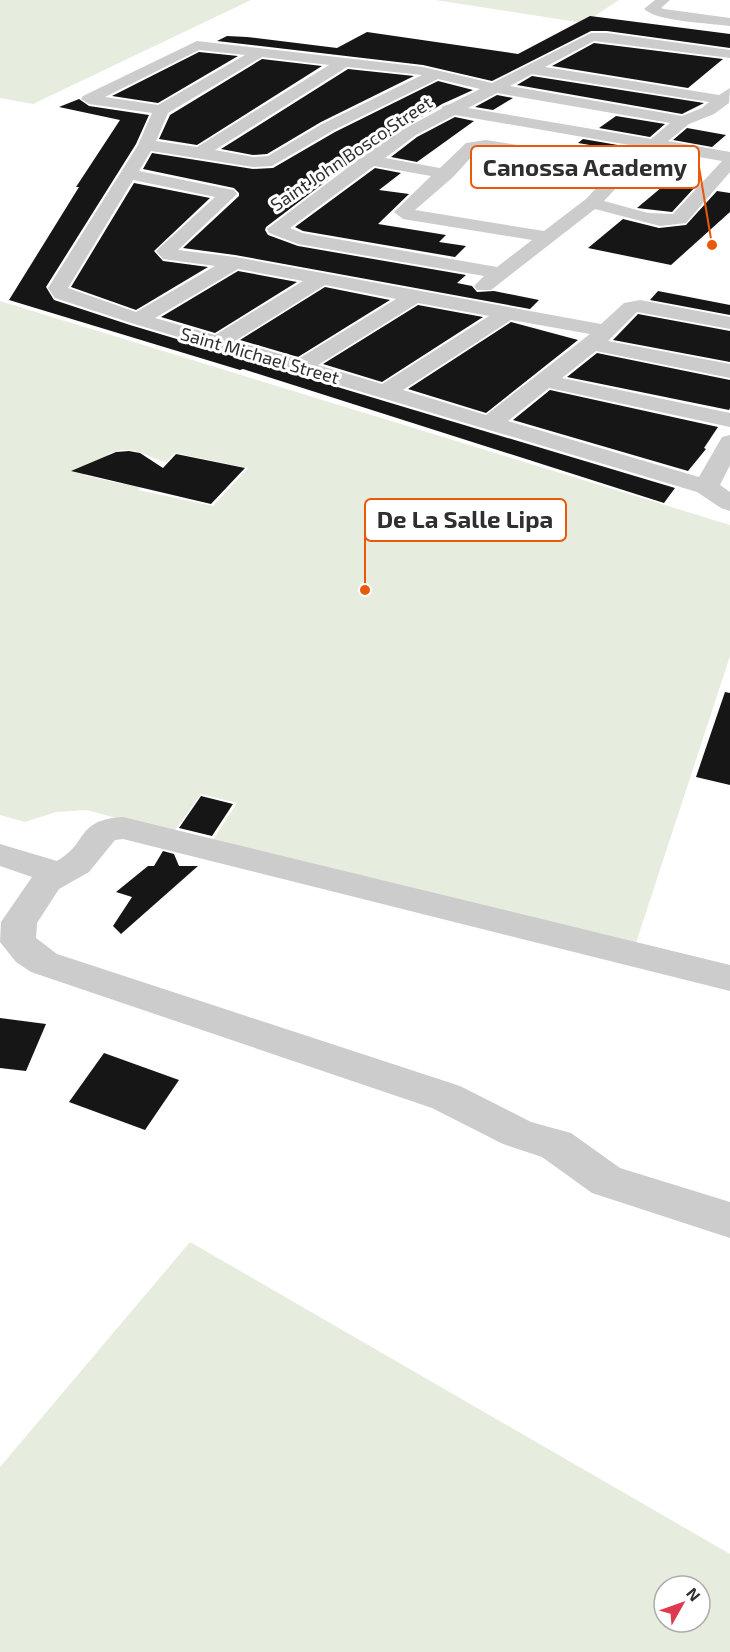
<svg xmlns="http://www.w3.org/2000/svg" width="730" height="1652" font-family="'Exo 2',sans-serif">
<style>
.green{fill:#e6ecde;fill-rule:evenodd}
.building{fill:#161616}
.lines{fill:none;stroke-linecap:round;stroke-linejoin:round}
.street{fill:#ccc;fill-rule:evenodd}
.labels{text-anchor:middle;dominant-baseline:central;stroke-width:6;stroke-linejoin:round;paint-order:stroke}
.far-street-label{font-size:18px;fill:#2f2f2f;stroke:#fff}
.leader{fill:none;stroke:#e8590c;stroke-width:2}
.callout-dot{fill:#e8590c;stroke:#fff;stroke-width:2}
.callout{fill:#fff;stroke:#e8590c;stroke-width:2}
.callout-label{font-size:24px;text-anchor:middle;font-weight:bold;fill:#2f2f2f}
</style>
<rect width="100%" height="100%" fill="#fff"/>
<path class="green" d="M 0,0 L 251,0 L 33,104 L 0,98 Z
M 435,0 L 619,0 L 584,23 Z
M 0,301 L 730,525 L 730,656 L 634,949 L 211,843 L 237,803 L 201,794 L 173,833 L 86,810 L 56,812 L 25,822 L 0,815 ZM 122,450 C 139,449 150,458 166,462 L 175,453 L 248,468 L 213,506 L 138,490 L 152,476 L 135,473 L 122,484 L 84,475 L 110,453 Z
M 190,1242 L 730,1554 L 730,1652 L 0,1652 L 0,1467 ZM 664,1586 L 700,1586 L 700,1622 L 664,1622 Z"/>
<path class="building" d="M 590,16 L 730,34 L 730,48 L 607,31 L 591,31 L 492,81 L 423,65 L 217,41 L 227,36 L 247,37 L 337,48 L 367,32 L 518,54 Z
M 594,43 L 723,59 L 688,88 L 552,66 Z
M 199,52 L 238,56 L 158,103 L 112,96 Z
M 262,59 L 322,66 L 197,145 L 159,139 L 170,115 Z
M 348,69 L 414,76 L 321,122 L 267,154 L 253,155 L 221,149 Z
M 532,76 L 704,103 L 682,114 L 517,85 Z
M 438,81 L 473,90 L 442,104 L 362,154 L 266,227 L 265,230 L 268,235 L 298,246 L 466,275 L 457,283 L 472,286 L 477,292 L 494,291 L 539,300 L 530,309 L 235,255 L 183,248 L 239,196 L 239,193 L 234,188 L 143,169 L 152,153 L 253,169 L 273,168 L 335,132 Z
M 497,95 L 513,98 L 493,110 L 475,107 Z
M 79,99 L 89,106 L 149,115 L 136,144 L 46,287 L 54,300 L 130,325 L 675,488 L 664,503 L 243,369 L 240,370 L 9,300 L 79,187 L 76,187 L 120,120 L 59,107 Z
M 616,116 L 665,124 L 650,137 L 599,128 Z
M 455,117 L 474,121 L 417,162 L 391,157 L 417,137 Z
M 687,128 L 726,135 L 712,147 L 673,140 Z
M 583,139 L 635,148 L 631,152 L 578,143 Z
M 375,168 L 401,173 L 379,190 L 409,194 L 378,224 L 446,235 L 439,242 L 466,246 L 455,257 L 303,231 L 295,227 Z
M 668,182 L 695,187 L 672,212 L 637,208 Z
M 134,183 L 210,198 L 154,251 L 163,261 L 208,267 L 136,310 L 71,287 Z
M 717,191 L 730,193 L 730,212 L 671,265 L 588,248 L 623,219 L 659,228 L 686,225 Z
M 238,271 L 297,282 L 215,333 L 161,317 Z
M 325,287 L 390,300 L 298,357 L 240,340 Z
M 658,291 L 730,305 L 730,315 L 650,300 Z
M 418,305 L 483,317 L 382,382 L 323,364 Z
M 638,314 L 730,331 L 730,362 L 613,340 Z
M 511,322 L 578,340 L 486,413 L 408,389 Z
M 597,353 L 730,380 L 730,408 L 729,410 L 567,377 Z
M 550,390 L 718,427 L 704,448 L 706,449 L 688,471 L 513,420 Z
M 129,451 L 140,453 L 163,468 L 176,454 L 245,468 L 211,504 L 71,471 L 116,452 Z
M 725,692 L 730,693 L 730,785 L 696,777 Z
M 201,796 L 233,804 L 212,836 L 179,828 Z
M 163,851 L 174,854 L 179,866 L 198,866 L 121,934 L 113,926 L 132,897 L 116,892 L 148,866 L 154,866 Z
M 0,1018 L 46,1024 L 26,1071 L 0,1068 Z
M 104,1053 L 179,1080 L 145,1130 L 69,1102 Z"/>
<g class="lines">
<path class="street" d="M 655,0 L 670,0 L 661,8 L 664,9 L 730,18 L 730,26 C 710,23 658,22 644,9 Z
M 591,33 L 607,33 L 730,50 L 730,58 L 594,41 L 545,67 L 719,95 L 730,88 L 729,103 L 714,114 L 689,124 L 668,141 L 730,152 L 730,172 L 686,223 L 660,226 L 595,209 L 491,290 L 477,290 L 474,286 L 484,276 L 298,244 L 269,233 L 267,229 L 363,156 L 404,129 L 441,109 L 443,106 L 450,104 L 480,89 L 438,79 L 334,130 L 272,166 L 253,167 L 151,151 L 139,171 L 228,189 L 234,190 L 237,194 L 178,250 L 235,257 L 601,324 L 624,303 L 640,300 L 730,317 L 730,329 L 637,312 L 608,341 L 730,364 L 730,378 L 596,351 L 562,378 L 730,413 L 730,427 L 549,388 L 508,421 L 699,477 L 722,437 L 730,435 L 730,465 L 720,485 L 730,492 L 730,511 L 721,508 L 697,492 L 131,323 L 55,298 L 48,288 L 138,145 L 152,113 L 89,104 L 81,99 L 83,96 L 197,41 L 423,67 L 492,83 ZM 199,50 L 245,55 L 158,105 L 105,97 ZM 262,57 L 329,65 L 197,147 L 156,141 L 168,113 ZM 347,67 L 422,75 L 322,124 L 268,156 L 253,157 L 215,150 ZM 532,74 L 709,102 L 702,108 L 682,116 L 510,86 ZM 497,93 L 670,123 L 651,139 L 468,108 ZM 455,115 L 641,147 L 622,161 L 486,140 L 466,143 L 440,168 L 385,158 L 416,135 ZM 486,150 L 613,170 L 586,199 L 544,231 L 415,210 L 452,178 L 477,151 ZM 658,150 L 722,161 L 673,214 L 648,213 L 604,201 L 632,171 ZM 374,166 L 431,176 L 394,212 L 403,219 L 532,240 L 497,267 L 302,233 L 290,228 ZM 133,180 L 215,197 L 156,251 L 163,259 L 215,266 L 136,312 L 68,288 ZM 238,269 L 303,281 L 215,335 L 155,318 ZM 325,285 L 396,299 L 298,359 L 235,341 ZM 418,303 L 489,316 L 382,384 L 318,365 ZM 511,320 L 590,334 L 486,415 L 403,390 Z
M 123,817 L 730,965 L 730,991 L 123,839 L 115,840 L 89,872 L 59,889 L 37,923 L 36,938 L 57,954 L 460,1086 L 531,1122 L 571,1133 L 620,1168 L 730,1202 L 730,1238 L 592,1193 L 542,1157 L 503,1144 L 432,1108 L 31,972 L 16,962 L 0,942 L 1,922 L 32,877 L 0,866 L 0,844 L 57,861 C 89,843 75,820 123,817 Z"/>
</g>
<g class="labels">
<g class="far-street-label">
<text transform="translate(351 153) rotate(-34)">Saint John Bosco Street</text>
<text transform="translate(260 355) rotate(16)">Saint Michael Street</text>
</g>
</g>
<path class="leader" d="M712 245L699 167M365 590L365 520"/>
<g class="callout-dot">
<circle cx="712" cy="245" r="6"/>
<circle cx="365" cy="590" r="6"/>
</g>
<g class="callout">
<rect x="471" y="146" width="228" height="42" rx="6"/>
<rect x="365" y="499" width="201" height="42" rx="6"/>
</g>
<g class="callout-label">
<text x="585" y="176">Canossa Academy</text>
<text x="465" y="528">De La Salle Lipa</text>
</g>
<g transform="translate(682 1604) rotate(50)"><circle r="28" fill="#ffffff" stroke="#acacac" stroke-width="1.5"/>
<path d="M0-4.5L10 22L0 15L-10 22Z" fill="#df394d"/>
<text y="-9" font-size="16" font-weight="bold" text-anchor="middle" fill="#2f2f2f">N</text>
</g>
</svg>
